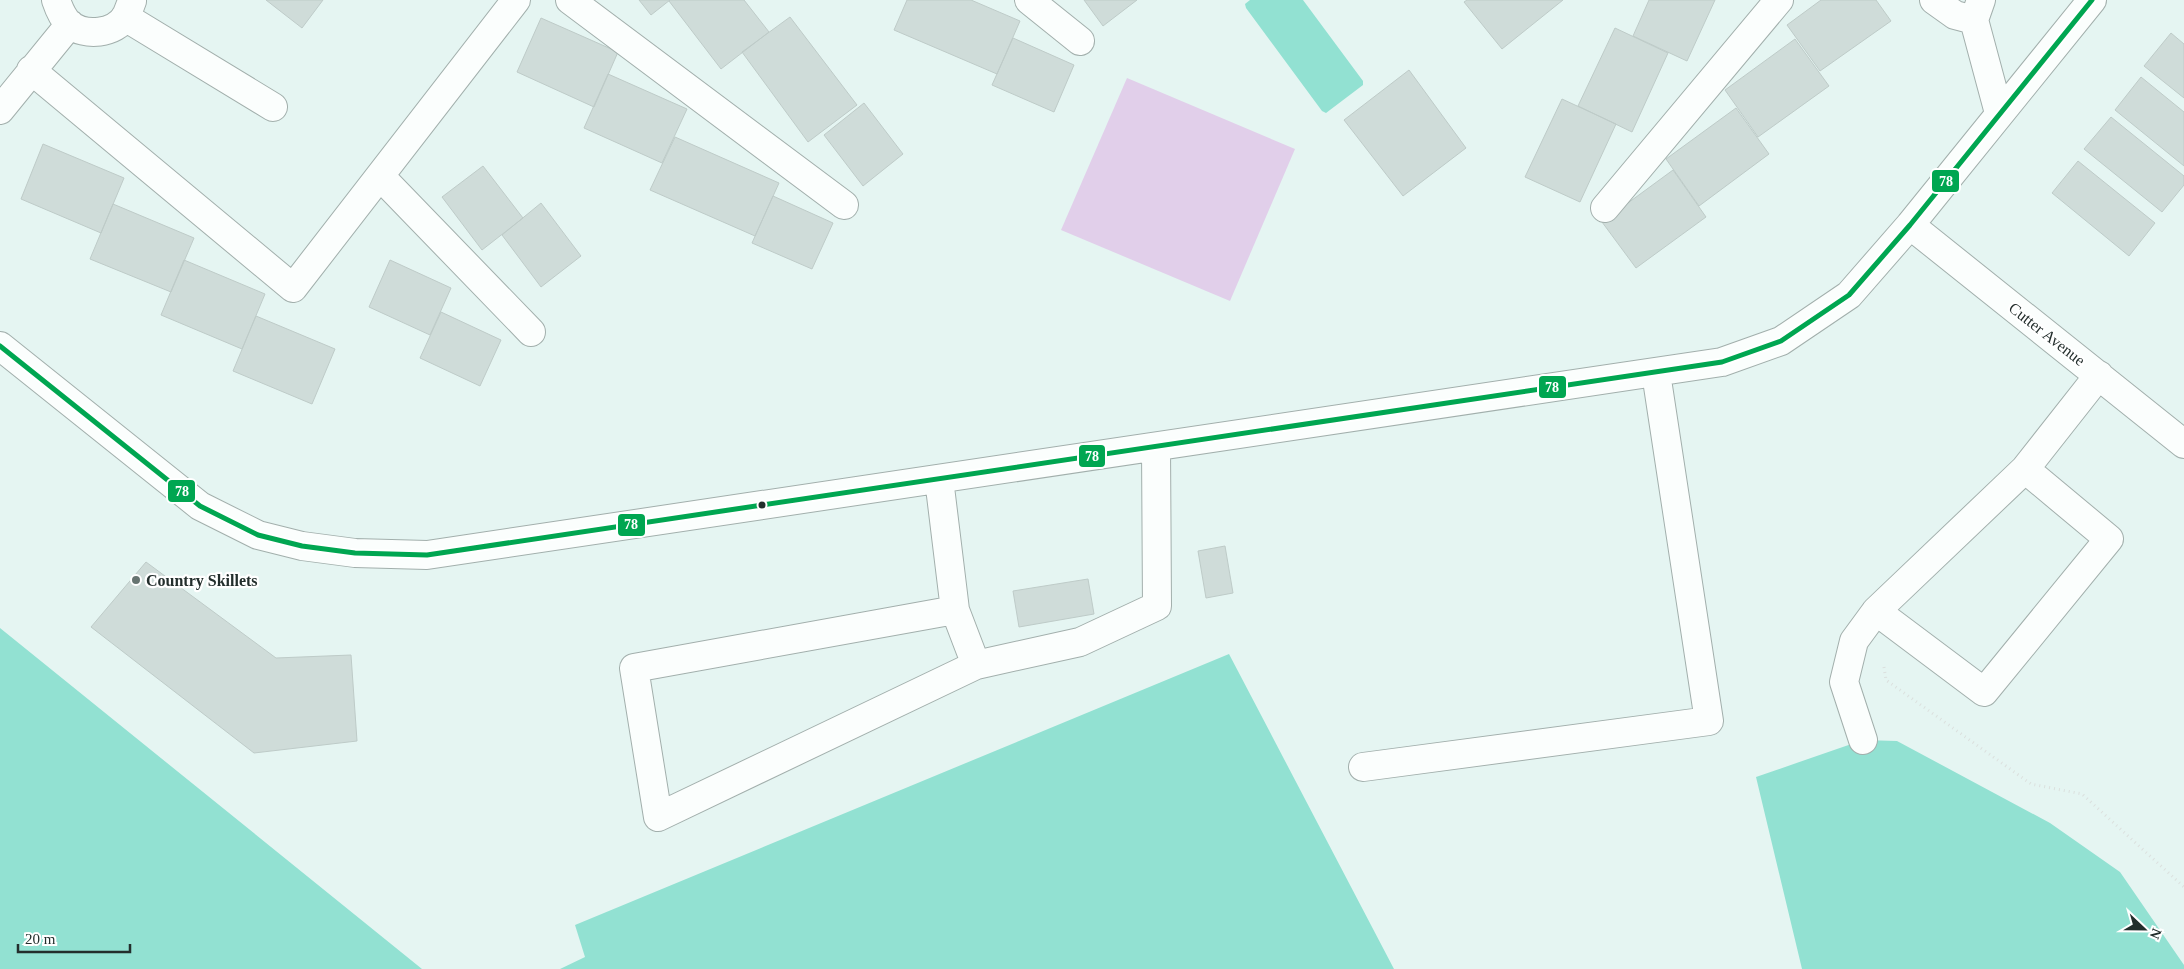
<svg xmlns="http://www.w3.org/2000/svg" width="2184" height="969" font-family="'Times New Roman',serif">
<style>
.green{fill:#e1cfea}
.water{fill:#92e1d2}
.building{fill:#cfdcd9;stroke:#becbc8}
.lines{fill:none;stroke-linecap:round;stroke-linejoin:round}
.minor-casing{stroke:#a2afac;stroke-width:30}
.path{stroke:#dbe0de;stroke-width:3;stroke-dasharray:1 4;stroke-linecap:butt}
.minor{stroke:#fbfefd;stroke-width:28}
.bus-1-casing{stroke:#fff;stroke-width:9}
.bus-1{stroke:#00a651;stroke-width:5}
.bus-dot{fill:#232e2c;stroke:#fff;stroke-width:2}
.poi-dot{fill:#677471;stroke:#fff;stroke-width:2}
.labels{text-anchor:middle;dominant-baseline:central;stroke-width:4.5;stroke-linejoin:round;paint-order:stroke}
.street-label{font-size:16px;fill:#232e2c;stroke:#fff}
.poi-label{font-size:16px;font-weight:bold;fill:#232e2c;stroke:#fff;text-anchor:start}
.line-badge{stroke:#fff;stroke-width:2}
.badge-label{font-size:14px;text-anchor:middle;font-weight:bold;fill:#fff}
</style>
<rect width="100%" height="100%" fill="#e5f5f2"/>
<path class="green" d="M 1127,78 L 1295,149 L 1230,301 L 1061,230 Z"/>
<path class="water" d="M 1250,0 L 1303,0 L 1363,81 L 1363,85 L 1326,113 L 1322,111 L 1246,8 L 1245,4 Z
M 0,628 L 422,969 L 0,969 Z
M 1229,654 L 1394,969 L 560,969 L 585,957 L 575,925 Z
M 1863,740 L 1897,741 L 2050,823 L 2120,872 L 2184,965 L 2184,969 L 1802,969 L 1756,777 Z"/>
<path class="building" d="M 266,0 L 323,0 L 302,28 Z
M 639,0 L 670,0 L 651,15 Z
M 670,0 L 744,0 L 769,32 L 721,69 L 669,1 Z
M 907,0 L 971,0 L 1020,21 L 997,74 L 894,30 Z
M 1084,0 L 1137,0 L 1103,26 Z
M 1467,0 L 1563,0 L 1502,49 L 1464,2 Z
M 1649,0 L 1715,0 L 1687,61 L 1633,36 Z
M 1821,0 L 1876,0 L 1891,21 L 1820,71 L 1787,25 Z
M 790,17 L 857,105 L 808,142 L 742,52 Z
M 541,18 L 618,52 L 594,107 L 517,72 Z
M 1615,28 L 1668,53 L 1632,132 L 1578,106 Z
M 2171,33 L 2184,44 L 2184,98 L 2144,66 Z
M 1013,38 L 1074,65 L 1054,112 L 992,85 Z
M 1795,39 L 1829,86 L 1758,137 L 1725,90 Z
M 1409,70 L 1466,148 L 1403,196 L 1344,120 Z
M 608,74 L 687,109 L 662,163 L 584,128 Z
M 2141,77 L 2184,112 L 2184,166 L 2115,110 Z
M 1562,99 L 1616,124 L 1580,202 L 1525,177 Z
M 864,103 L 903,154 L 863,186 L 824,135 Z
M 1736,108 L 1769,154 L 1699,206 L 1666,159 Z
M 2111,117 L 2184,176 L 2184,185 L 2162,212 L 2084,149 Z
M 675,137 L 779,183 L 755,236 L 650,190 Z
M 43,144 L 124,178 L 101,233 L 21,199 Z
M 2078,161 L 2155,223 L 2129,256 L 2052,193 Z
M 483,166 L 523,218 L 482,250 L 442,197 Z
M 1673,170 L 1706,217 L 1636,268 L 1602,222 Z
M 773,196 L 833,223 L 812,269 L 752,243 Z
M 541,203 L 581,256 L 541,287 L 502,235 Z
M 113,204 L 194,238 L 171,292 L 90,259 Z
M 184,260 L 265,294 L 242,349 L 161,315 Z
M 390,260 L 451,288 L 430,335 L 369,307 Z
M 441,312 L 501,340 L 480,386 L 420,358 Z
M 256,316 L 335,349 L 312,404 L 233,371 Z
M 1225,546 L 1233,593 L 1206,598 L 1198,551 Z
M 146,562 L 276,658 L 351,655 L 357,741 L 254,753 L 91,627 Z
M 1088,579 L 1094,614 L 1019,627 L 1013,591 Z"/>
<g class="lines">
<defs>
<path id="minor" d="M 56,0 C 59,9 62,17 69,24 C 85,37 115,34 126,16 C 128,12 130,6 132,1
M 570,0 L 844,205
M 1029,0 L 1080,41
M 1934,0 L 1955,15 L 1974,20 L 1981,0
M 125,17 L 273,107
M 1974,20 L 1999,113
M 31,70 L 293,288 L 516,0
M 0,110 L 70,24
M 380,176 L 531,332
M 1605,208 L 1779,0
M 1910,225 L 2184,444
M 0,346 L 200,506 L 258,535 L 302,546 L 355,553 L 427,555 L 1722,362 L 1781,341 L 1849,295 L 1910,225 L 2092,0
M 2025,469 L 1876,611 L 1984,692 L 2109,539 L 2025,469 L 2099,375
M 939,479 L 955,610 L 976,665 L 658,817 L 634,668 L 955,610
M 976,665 L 1080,642 L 1157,606 L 1156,447
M 1863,740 L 1844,682 L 1854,641 L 1876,611
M 1363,767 L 1709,721 L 1656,373"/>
</defs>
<use href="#minor" class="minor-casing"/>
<path class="path" d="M 1884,667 L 1886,680 L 2031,784 L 2082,794 L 2184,887"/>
<use href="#minor" class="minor"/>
<defs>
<path id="bus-1" d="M 0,346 L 200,506 L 258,535 L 302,546 L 355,553 L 427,555 L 1722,362 L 1781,341 L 1849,295 L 1910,225 L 2092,0"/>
</defs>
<use href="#bus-1" class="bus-1-casing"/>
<use href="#bus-1" class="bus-1"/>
</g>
<circle class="bus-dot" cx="762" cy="505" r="4.5"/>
<circle class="poi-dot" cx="136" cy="580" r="5"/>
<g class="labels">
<g class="street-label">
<text transform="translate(2047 334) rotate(38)">Cutter Avenue</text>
</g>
<g class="poi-label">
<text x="146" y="580">Country Skillets</text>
</g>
</g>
<g class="line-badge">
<rect x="1931" y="169" width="29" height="24" rx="5" fill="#00a651"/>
<rect x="1538" y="375" width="29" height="24" rx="5" fill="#00a651"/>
<rect x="1078" y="444" width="28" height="24" rx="5" fill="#00a651"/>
<rect x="167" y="479" width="29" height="24" rx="5" fill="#00a651"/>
<rect x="617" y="513" width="29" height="24" rx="5" fill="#00a651"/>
</g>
<g class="badge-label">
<text x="1946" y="186">78</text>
<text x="1552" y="392">78</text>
<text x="1092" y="461">78</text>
<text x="182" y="496">78</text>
<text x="631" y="529">78</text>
</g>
<g transform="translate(2144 929) rotate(112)" stroke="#ffffff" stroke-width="4" paint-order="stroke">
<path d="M0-4L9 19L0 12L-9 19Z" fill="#232e2c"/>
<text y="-8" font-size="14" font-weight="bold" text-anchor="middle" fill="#232e2c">N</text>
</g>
<path d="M18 944v8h112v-8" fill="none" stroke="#232e2c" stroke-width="2.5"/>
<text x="25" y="944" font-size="15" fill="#232e2c" stroke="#ffffff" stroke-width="4" paint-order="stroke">20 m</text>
</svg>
